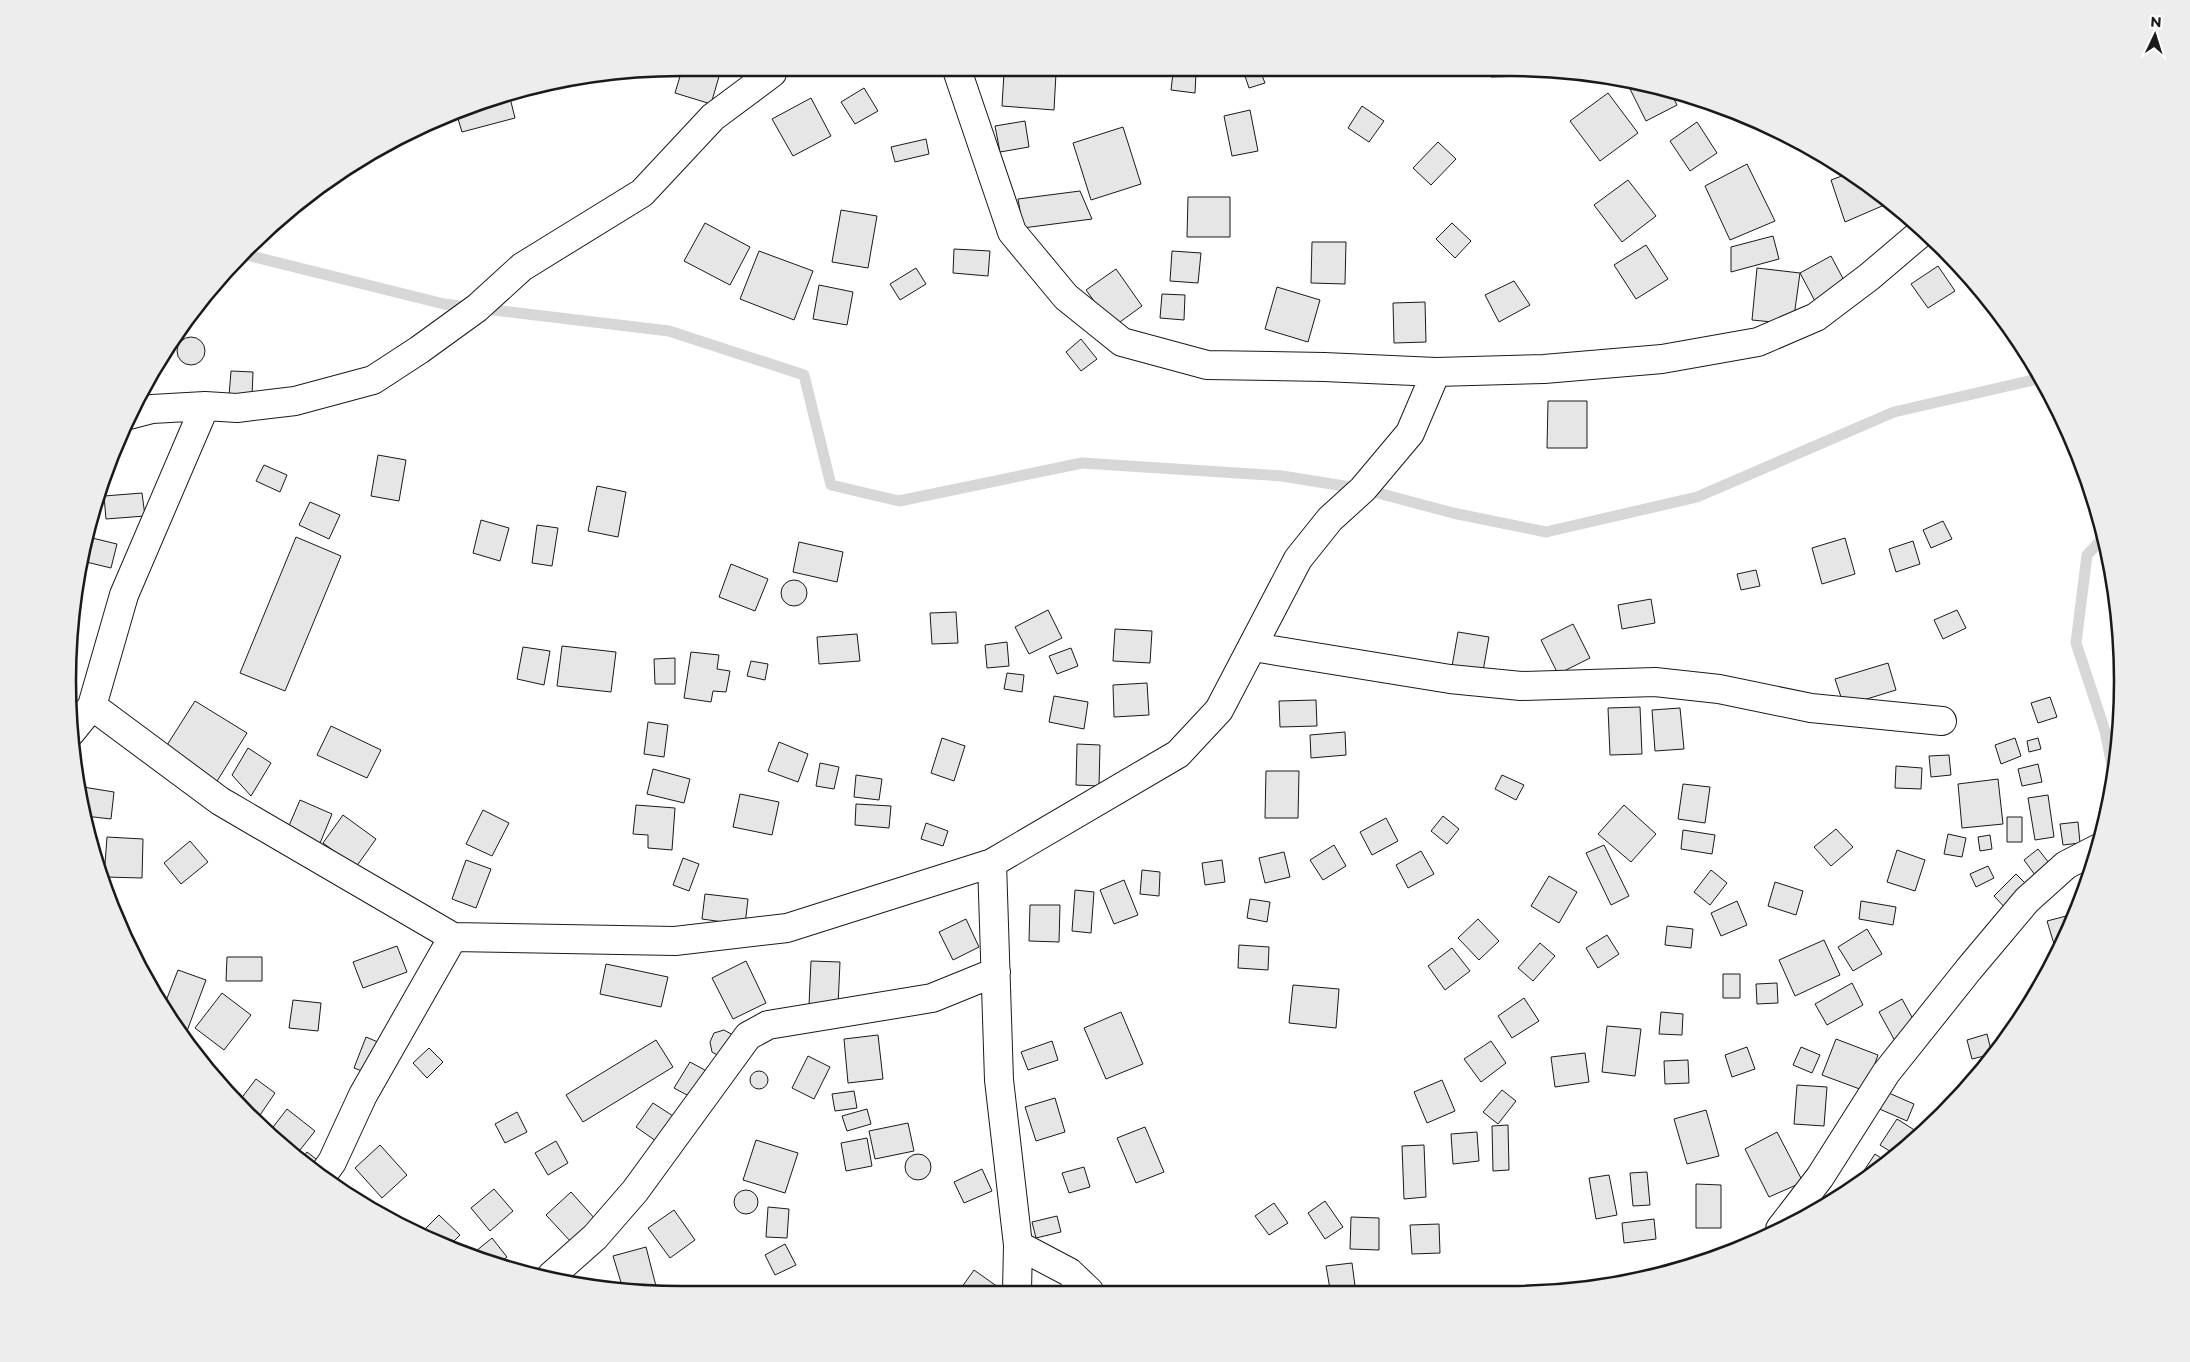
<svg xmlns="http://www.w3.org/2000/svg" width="2190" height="1362" font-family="Montserrat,sans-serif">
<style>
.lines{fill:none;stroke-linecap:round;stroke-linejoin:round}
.stream{stroke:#d7d7d7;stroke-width:11}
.building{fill:#e6e6e6;stroke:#1a1a1a}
.street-casing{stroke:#1a1a1a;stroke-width:30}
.street{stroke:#fff;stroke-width:28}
.rim{fill:none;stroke:#1a1a1a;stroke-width:2.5}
</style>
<rect width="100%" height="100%" fill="#fff"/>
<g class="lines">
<path class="stream" d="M 247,255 L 444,304 L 669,331 L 804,375 L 831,485 L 899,501 L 1082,463 L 1282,476 L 1363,489 L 1453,513 L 1546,532 L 1697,497 L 1894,412 L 2042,378
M 2103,538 L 2087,555 L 2076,643 L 2105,731 L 2113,771"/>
</g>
<path class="building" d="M 681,73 L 720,73 L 711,104 L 675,93 Z
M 1004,73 L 1056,73 L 1054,110 L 1002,106 Z
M 1173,73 L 1196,73 L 1195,93 L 1171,90 Z
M 1244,73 L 1261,73 L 1265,83 L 1249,88 Z
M 1491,73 L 1531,73 L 1531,76 L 1491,77 Z
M 1627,83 L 1672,95 L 1677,105 L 1646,121 Z
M 864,88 L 878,111 L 855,124 L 841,102 Z
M 1608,93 L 1638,133 L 1600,161 L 1570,121 Z
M 509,94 L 515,118 L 462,132 L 456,112 L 484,100 Z
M 811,98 L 831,136 L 793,156 L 772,119 Z
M 1362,106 L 1384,121 L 1369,142 L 1348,128 Z
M 1250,110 L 1258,151 L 1232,156 L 1224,116 Z
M 1025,121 L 1029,147 L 1000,152 L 995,126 Z
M 1697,122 L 1717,153 L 1690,171 L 1670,141 Z
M 1123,127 L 1141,184 L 1091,200 L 1073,143 Z
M 926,139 L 929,154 L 895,162 L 891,147 Z
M 1438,142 L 1456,159 L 1431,185 L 1413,168 Z
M 1747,164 L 1775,221 L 1730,240 L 1705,186 Z
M 1847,174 L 1882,194 L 1889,203 L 1845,222 L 1831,180 Z
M 1628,180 L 1656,216 L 1622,242 L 1594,205 Z
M 1080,191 L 1092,219 L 1023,228 L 1018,199 Z
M 1188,197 L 1230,197 L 1230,237 L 1187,237 Z
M 841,210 L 877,216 L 868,268 L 832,262 Z
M 705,223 L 750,247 L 730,285 L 684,261 Z
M 1452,223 L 1471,241 L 1455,258 L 1436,239 Z
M 1773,236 L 1779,259 L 1731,272 L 1731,247 Z
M 1312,242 L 1346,242 L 1345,284 L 1311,283 Z
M 1646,245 L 1668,279 L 1636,299 L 1614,265 Z
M 954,249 L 990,251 L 988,276 L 953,273 Z
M 759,251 L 813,271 L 794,320 L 740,299 Z
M 1172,251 L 1201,253 L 1198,283 L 1170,281 Z
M 1831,256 L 1847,286 L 1816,303 L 1800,273 Z
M 1938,266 L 1955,291 L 1928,308 L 1911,284 Z
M 916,268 L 926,284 L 900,300 L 890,284 Z
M 1757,268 L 1800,273 L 1793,324 L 1752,320 Z
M 1116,269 L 1142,306 L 1113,327 L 1086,290 Z
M 1514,281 L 1530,305 L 1499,322 L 1485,295 Z
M 819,285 L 853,292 L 847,325 L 813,319 Z
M 1277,287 L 1320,300 L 1308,342 L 1265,329 Z
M 1162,294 L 1185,295 L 1184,320 L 1160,318 Z
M 1425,302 L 1426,342 L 1394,343 L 1393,303 Z
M177 351a14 14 0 1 1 28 0a14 14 0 1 1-28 0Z
M 1081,339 L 1097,359 L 1081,371 L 1066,352 Z
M 231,371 L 253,372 L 252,397 L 229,396 Z
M 1548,401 L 1587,401 L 1587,448 L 1547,448 Z
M 378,455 L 406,460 L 399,501 L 371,496 Z
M 264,465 L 287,475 L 280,492 L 256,481 Z
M 597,486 L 626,492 L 618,537 L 588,531 Z
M 142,493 L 145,516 L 106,519 L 104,496 Z
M 310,502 L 340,515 L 329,539 L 299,525 Z
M 481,520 L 509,528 L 500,561 L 473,553 Z
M 1943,521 L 1952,539 L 1931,548 L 1923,530 Z
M 537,525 L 558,528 L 552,566 L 532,563 Z
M 88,537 L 117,544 L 111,568 L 82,561 Z
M 296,537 L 341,556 L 285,691 L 240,673 Z
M 1845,538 L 1855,574 L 1822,584 L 1812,548 Z
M 1913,541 L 1920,564 L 1896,572 L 1889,549 Z
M 799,542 L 843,552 L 837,582 L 793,572 Z
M 731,564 L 768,579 L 755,611 L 719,597 Z
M 1756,570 L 1760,586 L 1741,590 L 1737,574 Z
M781 593a13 13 0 1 1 26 0a13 13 0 1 1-26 0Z
M 1651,599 L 1655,623 L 1622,629 L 1618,605 Z
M 1048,610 L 1062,638 L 1029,654 L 1015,627 Z
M 1957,610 L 1966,628 L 1943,639 L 1934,620 Z
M 956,612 L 958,643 L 932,644 L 930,613 Z
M 1573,624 L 1590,658 L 1558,674 L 1541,640 Z
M 1115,629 L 1152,631 L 1150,663 L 1113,661 Z
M 1458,632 L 1489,637 L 1482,677 L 1451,672 Z
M 857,634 L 860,661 L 819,664 L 817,637 Z
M 1007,642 L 1009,666 L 987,668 L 985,645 Z
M 562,646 L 616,652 L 611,692 L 557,686 Z
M 523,647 L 550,651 L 544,685 L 517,679 Z
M 1071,648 L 1078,666 L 1057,674 L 1049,656 Z
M 691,652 L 719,655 L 717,669 L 730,671 L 726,692 L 713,691 L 711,702 L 684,698 Z
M 675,658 L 675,684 L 655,684 L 654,659 Z
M 751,661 L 768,664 L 765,680 L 747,676 Z
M 1888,663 L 1896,690 L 1844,706 L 1835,679 Z
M 1007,673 L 1024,675 L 1022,692 L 1004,689 Z
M 1147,683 L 1149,715 L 1114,717 L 1113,685 Z
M 1054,696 L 1088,702 L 1084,729 L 1049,722 Z
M 2050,697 L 2057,717 L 2038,723 L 2031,703 Z
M 1316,700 L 1317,726 L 1280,727 L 1279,701 Z
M 195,701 L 247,733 L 214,786 L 162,753 Z
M 1640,707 L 1642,754 L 1610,755 L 1608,708 Z
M 1680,708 L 1684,749 L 1655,751 L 1652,710 Z
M 648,722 L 668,725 L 664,757 L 644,754 Z
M 331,726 L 381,750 L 367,778 L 317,755 Z
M 1345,732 L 1346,755 L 1311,758 L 1310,735 Z
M 942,738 L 965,746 L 954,781 L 931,773 Z
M 2015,738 L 2021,756 L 2001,764 L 1995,745 Z
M 2038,738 L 2041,749 L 2029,752 L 2027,741 Z
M 779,742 L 808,754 L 798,782 L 768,771 Z
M 1077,744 L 1100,745 L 1099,786 L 1076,785 Z
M 248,748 L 271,763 L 251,796 L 232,775 Z
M 1949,755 L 1951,775 L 1931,777 L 1929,756 Z
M 820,763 L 839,767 L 834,789 L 816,786 Z
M 2038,764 L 2042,782 L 2022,786 L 2018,769 Z
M 1896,766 L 1922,768 L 1921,789 L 1895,788 Z
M 653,769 L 690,779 L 684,803 L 647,794 Z
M 1266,771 L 1299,771 L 1298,818 L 1265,818 Z
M 856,775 L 882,779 L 879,800 L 854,797 Z
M 1502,775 L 1524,785 L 1516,800 L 1495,789 Z
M 1998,779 L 2003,824 L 1962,828 L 1958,784 Z
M 1683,784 L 1710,787 L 1705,823 L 1678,819 Z
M 83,787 L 114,792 L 111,819 L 85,816 L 81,797 Z
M 740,794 L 779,802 L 772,835 L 733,827 Z
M 2048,795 L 2054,837 L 2035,840 L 2028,798 Z
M 300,800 L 332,814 L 318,848 L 285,835 Z
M 856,804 L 891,806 L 889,828 L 855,825 Z
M 636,805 L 675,808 L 672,850 L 648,848 L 648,835 L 633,834 Z
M 1624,805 L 1656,834 L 1631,862 L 1598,834 Z
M 483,810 L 509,823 L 492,856 L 466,844 Z
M 343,815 L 376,839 L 356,867 L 323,843 Z
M 1443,816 L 1459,829 L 1447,844 L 1431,831 Z
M 2007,817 L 2022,817 L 2022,842 L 2007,842 Z
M 1386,818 L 1398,841 L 1372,855 L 1360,832 Z
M 2078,822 L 2080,843 L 2063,845 L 2060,824 Z
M 926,823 L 948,831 L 943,846 L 921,839 Z
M 1836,829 L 1853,847 L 1831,866 L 1814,847 Z
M 1683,830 L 1715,835 L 1712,854 L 1681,849 Z
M 1948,834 L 1966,838 L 1962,857 L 1944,854 Z
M 1990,835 L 1992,849 L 1980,851 L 1978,837 Z
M 107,837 L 143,839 L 142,878 L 104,877 Z
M 190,841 L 208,862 L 181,884 L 164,863 Z
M 1334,845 L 1346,866 L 1323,880 L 1310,860 Z
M 1604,845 L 1629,896 L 1611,905 L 1586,853 Z
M 2038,849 L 2049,863 L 2035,875 L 2024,860 Z
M 1897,850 L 1925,860 L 1915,891 L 1887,882 Z
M 1421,851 L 1434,874 L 1408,888 L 1396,865 Z
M 1284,852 L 1290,877 L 1265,883 L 1259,858 Z
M 683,858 L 699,864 L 689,891 L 673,885 Z
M 466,860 L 491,869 L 476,908 L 452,899 Z
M 1222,860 L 1225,882 L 1205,885 L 1202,863 Z
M 1988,866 L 1994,878 L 1976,887 L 1970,874 Z
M 1142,870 L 1160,872 L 1159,896 L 1140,894 Z
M 1711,870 L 1727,883 L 1710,905 L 1694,892 Z
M 2016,874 L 2032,890 L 2009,912 L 1994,896 Z
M 1549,876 L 1577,892 L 1559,923 L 1531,906 Z
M 1124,880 L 1138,915 L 1114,924 L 1100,890 Z
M 1775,882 L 1803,891 L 1796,915 L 1768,906 Z
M 1075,890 L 1094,892 L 1091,933 L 1072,931 Z
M 705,894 L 748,899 L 745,925 L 702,919 Z
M 1250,899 L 1270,902 L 1267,922 L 1247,918 Z
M 1737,901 L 1747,925 L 1721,936 L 1711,913 Z
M 1861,901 L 1896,907 L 1893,925 L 1859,919 Z
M 1030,905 L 1060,905 L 1059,942 L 1029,941 Z
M 2074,914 L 2063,942 L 2054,944 L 2047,921 Z
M 966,919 L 979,947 L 953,960 L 939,932 Z
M 1478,919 L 1499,941 L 1479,960 L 1458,938 Z
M 1667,926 L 1693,929 L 1691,948 L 1665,945 Z
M 1867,929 L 1882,954 L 1853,971 L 1838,947 Z
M 1607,935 L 1619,954 L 1598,968 L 1586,948 Z
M 1824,940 L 1840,975 L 1795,996 L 1779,960 Z
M 1540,943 L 1555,956 L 1533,981 L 1518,968 Z
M 1239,945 L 1269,947 L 1268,970 L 1238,968 Z
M 397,946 L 407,972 L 363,988 L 353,962 Z
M 1452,948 L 1470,971 L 1445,990 L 1428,966 Z
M 227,957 L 262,957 L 262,981 L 226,981 Z
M 746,961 L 766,1003 L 733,1019 L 712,978 Z
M 811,961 L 840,962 L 838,1006 L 809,1005 Z
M 606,964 L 668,977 L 661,1007 L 600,994 Z
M 178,970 L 206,980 L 187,1031 L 177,1027 L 164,1006 Z
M 2047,972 L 2041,981 L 2039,975 Z
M 1723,974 L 1740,974 L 1740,998 L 1723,998 Z
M 1777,983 L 1778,1003 L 1757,1004 L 1756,984 Z
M 1852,983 L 1863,1005 L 1827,1025 L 1815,1004 Z
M 1293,985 L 1339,989 L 1336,1028 L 1289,1023 Z
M 222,993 L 251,1015 L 224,1050 L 195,1028 Z
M 1524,998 L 1539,1021 L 1512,1038 L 1498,1016 Z
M 1902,999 L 1918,1028 L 1895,1041 L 1879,1012 Z
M 293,1000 L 321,1003 L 318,1031 L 289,1028 Z
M 1121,1012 L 1143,1064 L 1106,1079 L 1084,1028 Z
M 1661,1012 L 1683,1014 L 1682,1035 L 1659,1034 Z
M 1607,1026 L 1641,1029 L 1635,1076 L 1602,1072 Z
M 724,1030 L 733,1035 L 721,1057 L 712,1052 L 710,1042 L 714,1033 Z
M 1987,1034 L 1992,1054 L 1972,1059 L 1967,1040 Z
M 878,1035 L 883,1079 L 848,1083 L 844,1039 Z
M 366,1037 L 385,1045 L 373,1075 L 354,1068 Z
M 1836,1039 L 1878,1055 L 1865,1091 L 1822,1075 Z
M 656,1040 L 673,1067 L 583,1122 L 566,1095 Z
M 1052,1041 L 1058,1060 L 1028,1070 L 1021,1052 Z
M 1491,1041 L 1506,1063 L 1481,1082 L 1464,1059 Z
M 1747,1047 L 1755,1069 L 1732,1077 L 1725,1055 Z
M 1801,1047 L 1820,1055 L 1812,1073 L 1793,1065 Z
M 429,1048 L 443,1062 L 427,1078 L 413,1063 Z
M 1585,1053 L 1589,1082 L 1555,1087 L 1551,1057 Z
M 808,1056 L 830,1067 L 814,1099 L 792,1088 Z
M 1688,1060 L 1689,1083 L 1665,1084 L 1664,1061 Z
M 690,1062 L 714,1075 L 700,1102 L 674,1088 Z
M750 1080a9 9 0 1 1 18 0a9 9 0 1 1-18 0Z
M 256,1079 L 275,1093 L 258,1118 L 240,1100 Z
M 1442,1080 L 1455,1111 L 1427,1123 L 1414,1092 Z
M 1797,1085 L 1827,1087 L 1824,1126 L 1794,1124 Z
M 1502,1090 L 1516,1101 L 1498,1124 L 1483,1112 Z
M 1882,1090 L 1914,1104 L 1907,1121 L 1875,1107 Z
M 854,1091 L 857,1108 L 835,1111 L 832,1094 Z
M 1055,1098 L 1065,1132 L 1036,1141 L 1025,1107 Z
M 653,1103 L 673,1116 L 656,1141 L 636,1127 Z
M 287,1109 L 315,1131 L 296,1155 L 270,1131 Z
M 867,1109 L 871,1124 L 847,1131 L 842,1116 Z
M 1706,1110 L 1719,1156 L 1687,1164 L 1674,1119 Z
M 517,1112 L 527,1132 L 505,1143 L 495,1124 Z
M 1897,1119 L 1916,1131 L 1905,1148 L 1896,1155 L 1880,1145 Z
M 908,1123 L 914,1151 L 875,1159 L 869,1131 Z
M 1508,1125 L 1509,1170 L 1493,1171 L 1492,1126 Z
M 1145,1127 L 1164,1172 L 1136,1183 L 1117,1138 Z
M 1477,1132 L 1479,1161 L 1453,1164 L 1451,1134 Z
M 1777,1132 L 1803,1182 L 1769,1197 L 1745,1149 Z
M 867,1138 L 872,1166 L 846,1171 L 841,1143 Z
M 756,1140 L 798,1153 L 785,1193 L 743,1180 Z
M 556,1141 L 568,1163 L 548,1175 L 535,1153 Z
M 380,1145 L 407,1175 L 382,1198 L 355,1168 Z
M 1424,1145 L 1426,1197 L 1404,1199 L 1402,1146 Z
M 307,1152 L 320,1162 L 313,1171 L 300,1161 Z
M 1875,1154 L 1887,1162 L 1861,1180 L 1859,1178 Z
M905 1167a13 13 0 1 1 26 0a13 13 0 1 1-26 0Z
M 1084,1167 L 1090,1187 L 1069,1193 L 1062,1173 Z
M 982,1169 L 992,1191 L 964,1203 L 954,1182 Z
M 1647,1172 L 1650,1205 L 1633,1206 L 1630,1173 Z
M 1609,1175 L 1617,1215 L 1596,1219 L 1589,1178 Z
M 1696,1184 L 1721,1185 L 1721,1228 L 1696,1228 Z
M 494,1189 L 513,1211 L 490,1231 L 471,1208 Z
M734 1202a12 12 0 1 1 24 0a12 12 0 1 1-24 0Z
M 571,1192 L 596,1220 L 571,1242 L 546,1215 Z
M 1325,1201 L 1343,1227 L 1325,1239 L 1308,1213 Z
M 1274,1203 L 1288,1223 L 1269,1235 L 1255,1216 Z
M 768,1207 L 789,1209 L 787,1238 L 766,1237 Z
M 674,1210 L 695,1240 L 670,1258 L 648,1228 Z
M 439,1215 L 460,1235 L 447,1248 L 421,1233 Z
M 1057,1216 L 1061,1232 L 1036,1238 L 1032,1222 Z
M 1351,1217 L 1379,1218 L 1379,1250 L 1350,1249 Z
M 1654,1219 L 1656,1239 L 1624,1243 L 1622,1223 Z
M 1439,1224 L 1440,1253 L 1412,1254 L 1410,1225 Z
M 492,1238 L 507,1257 L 500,1262 L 481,1257 L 476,1251 Z
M 785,1244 L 796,1265 L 775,1275 L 765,1255 Z
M 646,1247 L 656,1286 L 642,1289 L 623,1289 L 613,1256 Z
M 1352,1263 L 1355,1286 L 1330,1289 L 1326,1266 Z
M 974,1270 L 998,1287 L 995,1291 L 959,1291 Z"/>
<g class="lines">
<defs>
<path id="street" d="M 958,73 L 1012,232 L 1066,297 L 1122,342 L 1207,365 L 1324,367 L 1436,372 L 1544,369 L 1662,359 L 1758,342 L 1816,317 L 1869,277 L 1922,232
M 205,406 L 124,595 L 92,706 L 220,801 L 453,937
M 129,415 L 152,409 L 205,406 L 237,408 L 295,401 L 373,380 L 419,350 L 477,308 L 522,267 L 642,193 L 713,117 L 772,73
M 1253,647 L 1450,679 L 1521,686 L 1655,682 L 1719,689 L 1811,708 L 1942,721
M 71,732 L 92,706
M 322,1176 L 332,1162 L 363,1095 L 453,937 L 675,941 L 787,928 L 992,863
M 1780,1229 L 1820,1177 L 1886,1073 L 1969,969 L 2027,900 L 2066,865 L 2099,848
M 1018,1245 L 1069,1272 L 1089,1291
M 551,1276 L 595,1237 L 635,1191 L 748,1036 L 768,1025 L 932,998 L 996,972
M 1017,1291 L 1018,1245 L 999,1080 L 992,863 L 1178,754 L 1219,710 L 1298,559 L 1330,519 L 1363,489 L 1410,433 L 1436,372"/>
</defs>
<use href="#street" class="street-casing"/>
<use href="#street" class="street"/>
</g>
<path d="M0 0H2190V1362H0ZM681 76H1509A605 605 0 0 1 2114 681V681A605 605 0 0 1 1509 1286H681A605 605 0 0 1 76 681V681A605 605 0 0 1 681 76Z" fill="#ededed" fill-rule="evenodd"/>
<path class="rim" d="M681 76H1509A605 605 0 0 1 2114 681V681A605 605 0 0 1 1509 1286H681A605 605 0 0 1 76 681V681A605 605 0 0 1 681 76Z"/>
<g transform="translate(2155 35) rotate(4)" stroke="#ffffff" stroke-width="4" paint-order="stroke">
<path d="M0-4L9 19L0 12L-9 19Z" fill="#1a1a1a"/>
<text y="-8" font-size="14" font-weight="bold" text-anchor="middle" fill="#1a1a1a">N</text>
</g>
</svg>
